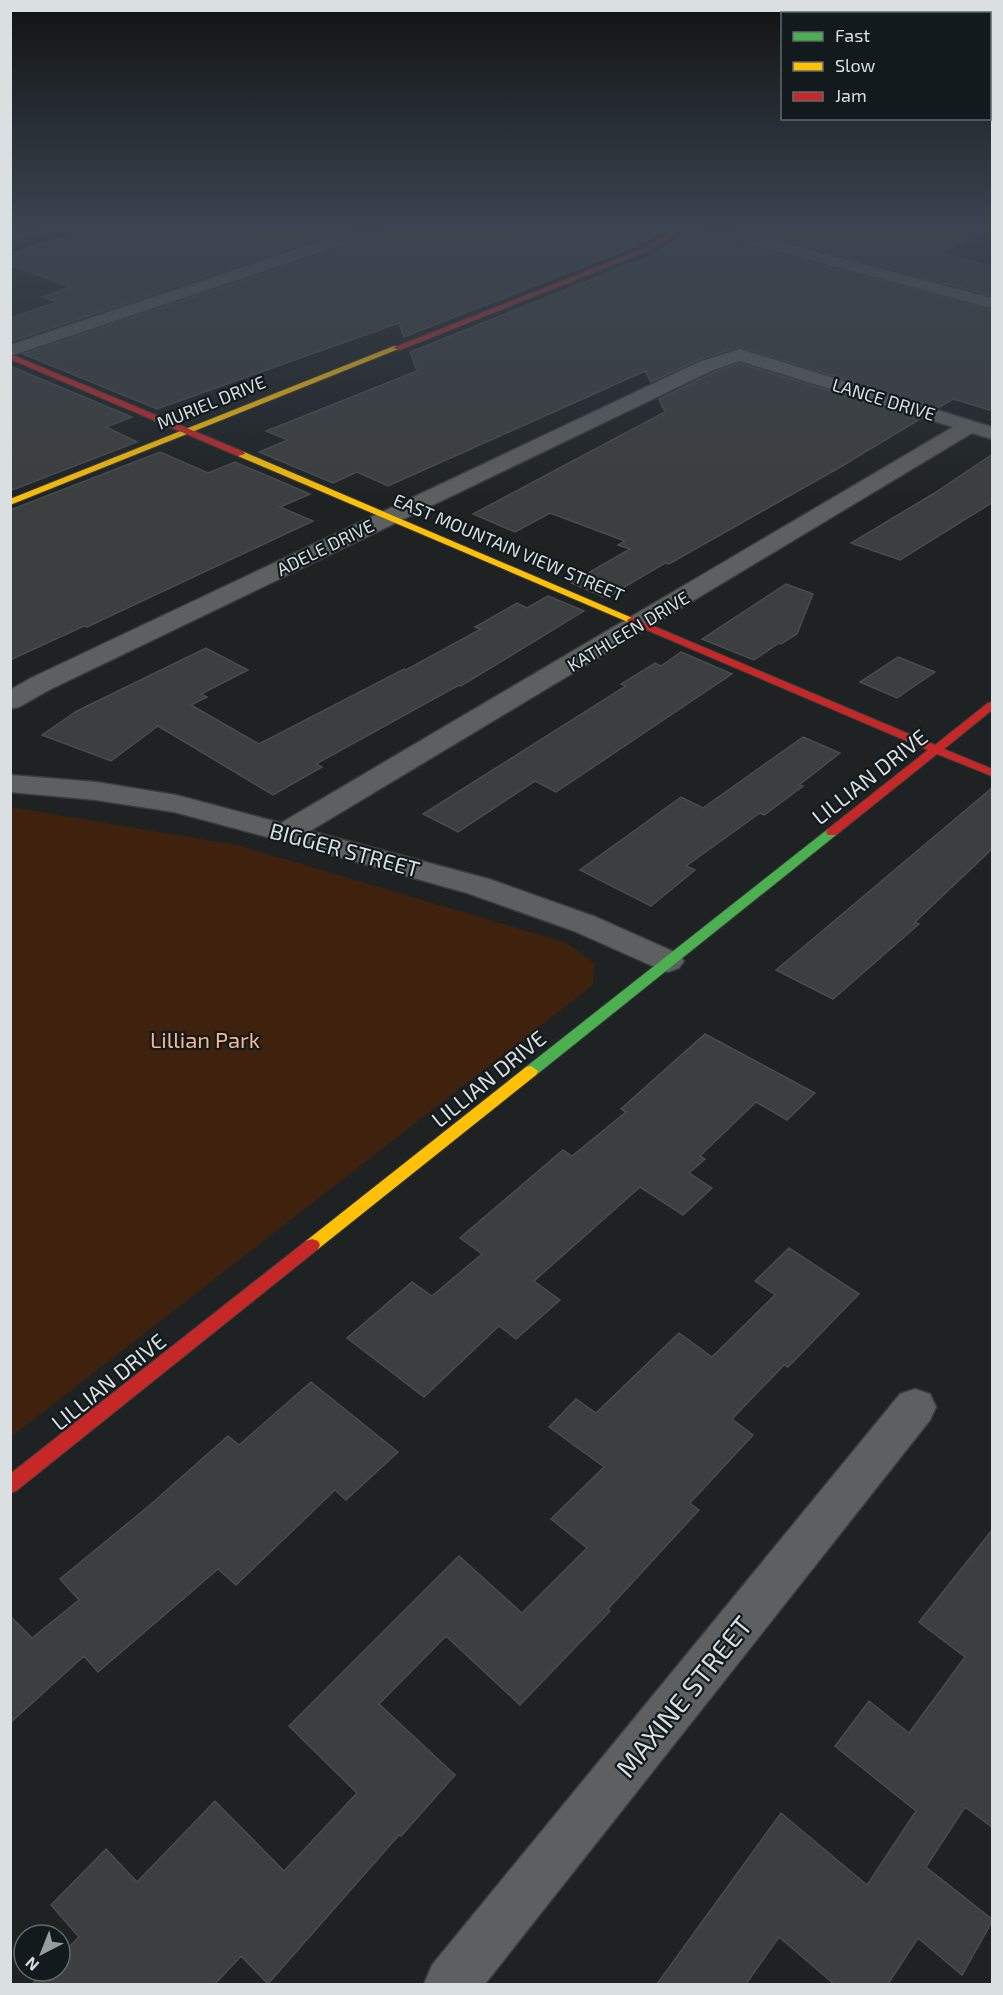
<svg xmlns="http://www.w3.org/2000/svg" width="1003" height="1995" font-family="'Exo 2',sans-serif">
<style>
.green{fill:#3f220d}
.building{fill:#3c3f40;stroke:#484c4d;stroke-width:1.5}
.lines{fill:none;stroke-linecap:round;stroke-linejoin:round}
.street-casing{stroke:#3a3d3f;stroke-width:3}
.fast-casing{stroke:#3a3d3f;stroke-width:2}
.slow-casing{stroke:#3a3d3f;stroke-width:2}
.jam-casing{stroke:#3a3d3f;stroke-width:2}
.street{fill:#5d6061;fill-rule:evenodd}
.fast{fill:#4caf50;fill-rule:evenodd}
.slow{fill:#ffc107;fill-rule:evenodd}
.jam{fill:#c62828;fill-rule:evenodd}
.labels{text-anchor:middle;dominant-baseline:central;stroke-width:4.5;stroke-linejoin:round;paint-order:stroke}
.far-street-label{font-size:18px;fill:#dadfe1;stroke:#121a1d}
.street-label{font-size:22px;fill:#dadfe1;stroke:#121a1d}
.park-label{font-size:22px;fill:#fbb58b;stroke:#121a1d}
.near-street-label{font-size:27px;fill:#dadfe1;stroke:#121a1d}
</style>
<rect width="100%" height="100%" fill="#1e2223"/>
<path class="green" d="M 11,807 L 237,845 L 567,943 L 594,963 L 593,985 L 11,1437 Z"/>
<path class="building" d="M 106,225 L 361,225 L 10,342 L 10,318 L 57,302 L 42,297 L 71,287 L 10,265 L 10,257 L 20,254 L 14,252 Z
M 396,225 L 673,225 L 636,246 L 404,337 L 399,323 L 157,409 L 23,354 L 393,230 Z
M 725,225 L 993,225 L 939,253 L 993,266 L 993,296 Z
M 692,231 L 993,310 L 993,411 L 953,399 L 938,408 L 739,347 L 698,360 L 651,382 L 645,371 L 388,486 L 357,472 L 333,483 L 259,452 L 288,440 L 266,431 L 417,371 L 410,352 L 650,256 Z
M 740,363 L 920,419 L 842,466 L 669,564 L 665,563 L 606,598 L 571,583 L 630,549 L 618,545 L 625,541 L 550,513 L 515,532 L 473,514 L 665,412 L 659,399 L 714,372 Z
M 10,366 L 132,417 L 106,427 L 137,442 L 10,491 Z
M 160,452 L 208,473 L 235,462 L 310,494 L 280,507 L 313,521 L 87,627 L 84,626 L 10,660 L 10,510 Z
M 993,454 L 993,502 L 900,560 L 851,543 L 933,494 Z
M 786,584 L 813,594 L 797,634 L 781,644 L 779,643 L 754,660 L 702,639 Z
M 548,596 L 584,611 L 461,686 L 459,685 L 316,764 L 322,767 L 273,795 L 158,726 L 111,761 L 42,735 L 77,711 L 206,648 L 248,670 L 201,694 L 207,697 L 191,705 L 259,744 L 404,669 L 406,670 L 481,629 L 475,627 L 517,603 L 527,608 Z
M 681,652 L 732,674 L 556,792 L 535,781 L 458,832 L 423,814 L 626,686 L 621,684 L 655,663 L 661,666 Z
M 898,657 L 935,672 L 897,698 L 860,682 Z
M 803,737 L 840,753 L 799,785 L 803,786 L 764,815 L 760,813 L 686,866 L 695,870 L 651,906 L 580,870 L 681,797 L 703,808 Z
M 993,787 L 993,848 L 915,922 L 919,924 L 833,999 L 776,970 Z
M 705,1034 L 815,1093 L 787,1120 L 756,1102 L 700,1156 L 705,1159 L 689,1173 L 712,1188 L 683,1215 L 640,1187 L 534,1281 L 560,1300 L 516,1339 L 499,1326 L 424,1397 L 347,1338 L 412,1282 L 432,1296 L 482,1254 L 460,1238 L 563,1150 L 572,1156 L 626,1112 L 621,1109 Z
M 789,1248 L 859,1294 L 788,1367 L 784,1365 L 732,1419 L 753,1435 L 690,1503 L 699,1510 L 608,1609 L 610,1611 L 520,1705 L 446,1636 L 379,1704 L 455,1775 L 401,1836 L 399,1835 L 268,1984 L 241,1956 L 215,1984 L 32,1984 L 46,1971 L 60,1971 L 60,1956 L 79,1937 L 51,1905 L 106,1849 L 137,1882 L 215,1801 L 284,1871 L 357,1793 L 289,1726 L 459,1556 L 522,1613 L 587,1548 L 551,1519 L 604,1467 L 549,1427 L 576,1399 L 596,1413 L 679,1333 L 712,1357 L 775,1295 L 755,1281 Z
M 311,1382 L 398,1452 L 346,1500 L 335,1490 L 236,1585 L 218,1569 L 98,1672 L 84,1656 L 10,1723 L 10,1616 L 32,1638 L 79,1600 L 60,1579 L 150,1505 L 228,1436 L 239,1445 Z
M 993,1529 L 993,1828 L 965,1807 L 926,1867 L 993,1920 L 962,1975 L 918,1938 L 888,1984 L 834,1984 L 779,1937 L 746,1984 L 657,1984 L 781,1813 L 867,1885 L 916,1811 L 835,1746 L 869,1701 L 909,1733 L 965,1657 L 919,1622 Z"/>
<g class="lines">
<defs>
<path id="street" d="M 26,225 L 53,225 L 51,228 L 10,240 L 10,230 Z
M 369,225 L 394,225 L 392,228 L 10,356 L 10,345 Z
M 687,225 L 715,225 L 992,298 L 992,308 L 689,228 Z
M 740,349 L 992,427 L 992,439 L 972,433 L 310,831 L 489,879 L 596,917 L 679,954 L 684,961 L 679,968 L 668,972 L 657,968 L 574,931 L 467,893 L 275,839 L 174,812 L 96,800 L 10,792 L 10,775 L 96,782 L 176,795 L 281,823 L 953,427 L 740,361 L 713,370 L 49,690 L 19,707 L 10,709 L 10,690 L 31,678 L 699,362 Z
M 915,1389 L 930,1394 L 936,1407 L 930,1420 L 485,1984 L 424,1984 L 432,1965 L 900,1394 Z"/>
<path id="fast" d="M 832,828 L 838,832 L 836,835 L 536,1075 L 526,1075 L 524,1071 L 526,1067 L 828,829 Z"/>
<path id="slow" d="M 394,346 L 401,348 L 10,505 L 10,499 Z
M 238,452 L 244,452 L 637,620 L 632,623 L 628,622 L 238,456 Z
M 531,1066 L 538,1071 L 536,1075 L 318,1249 L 312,1251 L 306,1249 L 304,1245 L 306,1241 L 526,1067 Z"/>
<path id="jam" d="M 684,225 L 693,225 L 645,252 L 400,350 L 393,348 L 641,250 Z
M 10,354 L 244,452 L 245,454 L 238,456 L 10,359 Z
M 632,617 L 935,745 L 988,703 L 992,702 L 992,710 L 944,749 L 992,769 L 992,776 L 937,754 L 836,835 L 828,835 L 826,832 L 828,829 L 928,750 L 628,622 L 627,620 Z
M 312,1239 L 318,1241 L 320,1245 L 318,1249 L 16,1491 L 10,1493 L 10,1474 L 306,1241 Z"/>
</defs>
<use href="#street" class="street-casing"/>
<use href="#fast" class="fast-casing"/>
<use href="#slow" class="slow-casing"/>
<use href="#jam" class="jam-casing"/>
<use href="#street" class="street"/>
<use href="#fast" class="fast"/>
<use href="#slow" class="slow"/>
<use href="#jam" class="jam"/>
</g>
<linearGradient id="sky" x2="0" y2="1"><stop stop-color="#101313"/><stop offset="0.45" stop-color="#3b4450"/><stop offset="1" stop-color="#3b4450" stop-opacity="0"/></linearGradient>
<rect width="1003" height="505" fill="url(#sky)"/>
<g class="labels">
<g class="far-street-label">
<text transform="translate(884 399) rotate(17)">LANCE DRIVE</text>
<text transform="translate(211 402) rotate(-22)">MURIEL DRIVE</text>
<text transform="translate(325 547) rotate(-26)">ADELE DRIVE</text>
<text transform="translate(509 547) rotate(23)">EAST MOUNTAIN VIEW STREET</text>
<text transform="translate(628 631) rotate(-31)">KATHLEEN DRIVE</text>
</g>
<g class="street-label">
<text transform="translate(869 776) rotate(-38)">LILLIAN DRIVE</text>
<text transform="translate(345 849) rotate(15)">BIGGER STREET</text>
<text transform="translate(488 1078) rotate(-39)">LILLIAN DRIVE</text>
<text transform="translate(108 1381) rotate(-39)">LILLIAN DRIVE</text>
</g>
<g class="park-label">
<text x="205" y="1039">Lillian Park</text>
</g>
<g class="near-street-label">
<text transform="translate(683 1696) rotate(-51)">MAXINE STREET</text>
</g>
</g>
<rect width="1003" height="1995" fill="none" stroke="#dadfe1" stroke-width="24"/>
<rect x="781" y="12" width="210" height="108" fill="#121a1d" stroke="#62696b" stroke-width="1.5"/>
<rect x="793" y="32" width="30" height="9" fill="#4caf50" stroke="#62696b" stroke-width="1.5"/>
<text x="835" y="42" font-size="18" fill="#dadfe1">Fast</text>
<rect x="793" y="62" width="30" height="9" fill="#ffc107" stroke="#62696b" stroke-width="1.5"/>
<text x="835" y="72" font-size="18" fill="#dadfe1">Slow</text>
<rect x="793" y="92" width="30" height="9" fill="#c62828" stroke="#62696b" stroke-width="1.5"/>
<text x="835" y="102" font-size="18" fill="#dadfe1">Jam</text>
<g transform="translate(42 1953) rotate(222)"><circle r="28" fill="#121a1d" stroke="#62696b" stroke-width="1.5"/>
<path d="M0-4.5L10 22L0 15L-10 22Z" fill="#989d9e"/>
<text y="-9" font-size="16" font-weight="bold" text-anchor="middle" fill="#dadfe1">N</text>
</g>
</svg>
